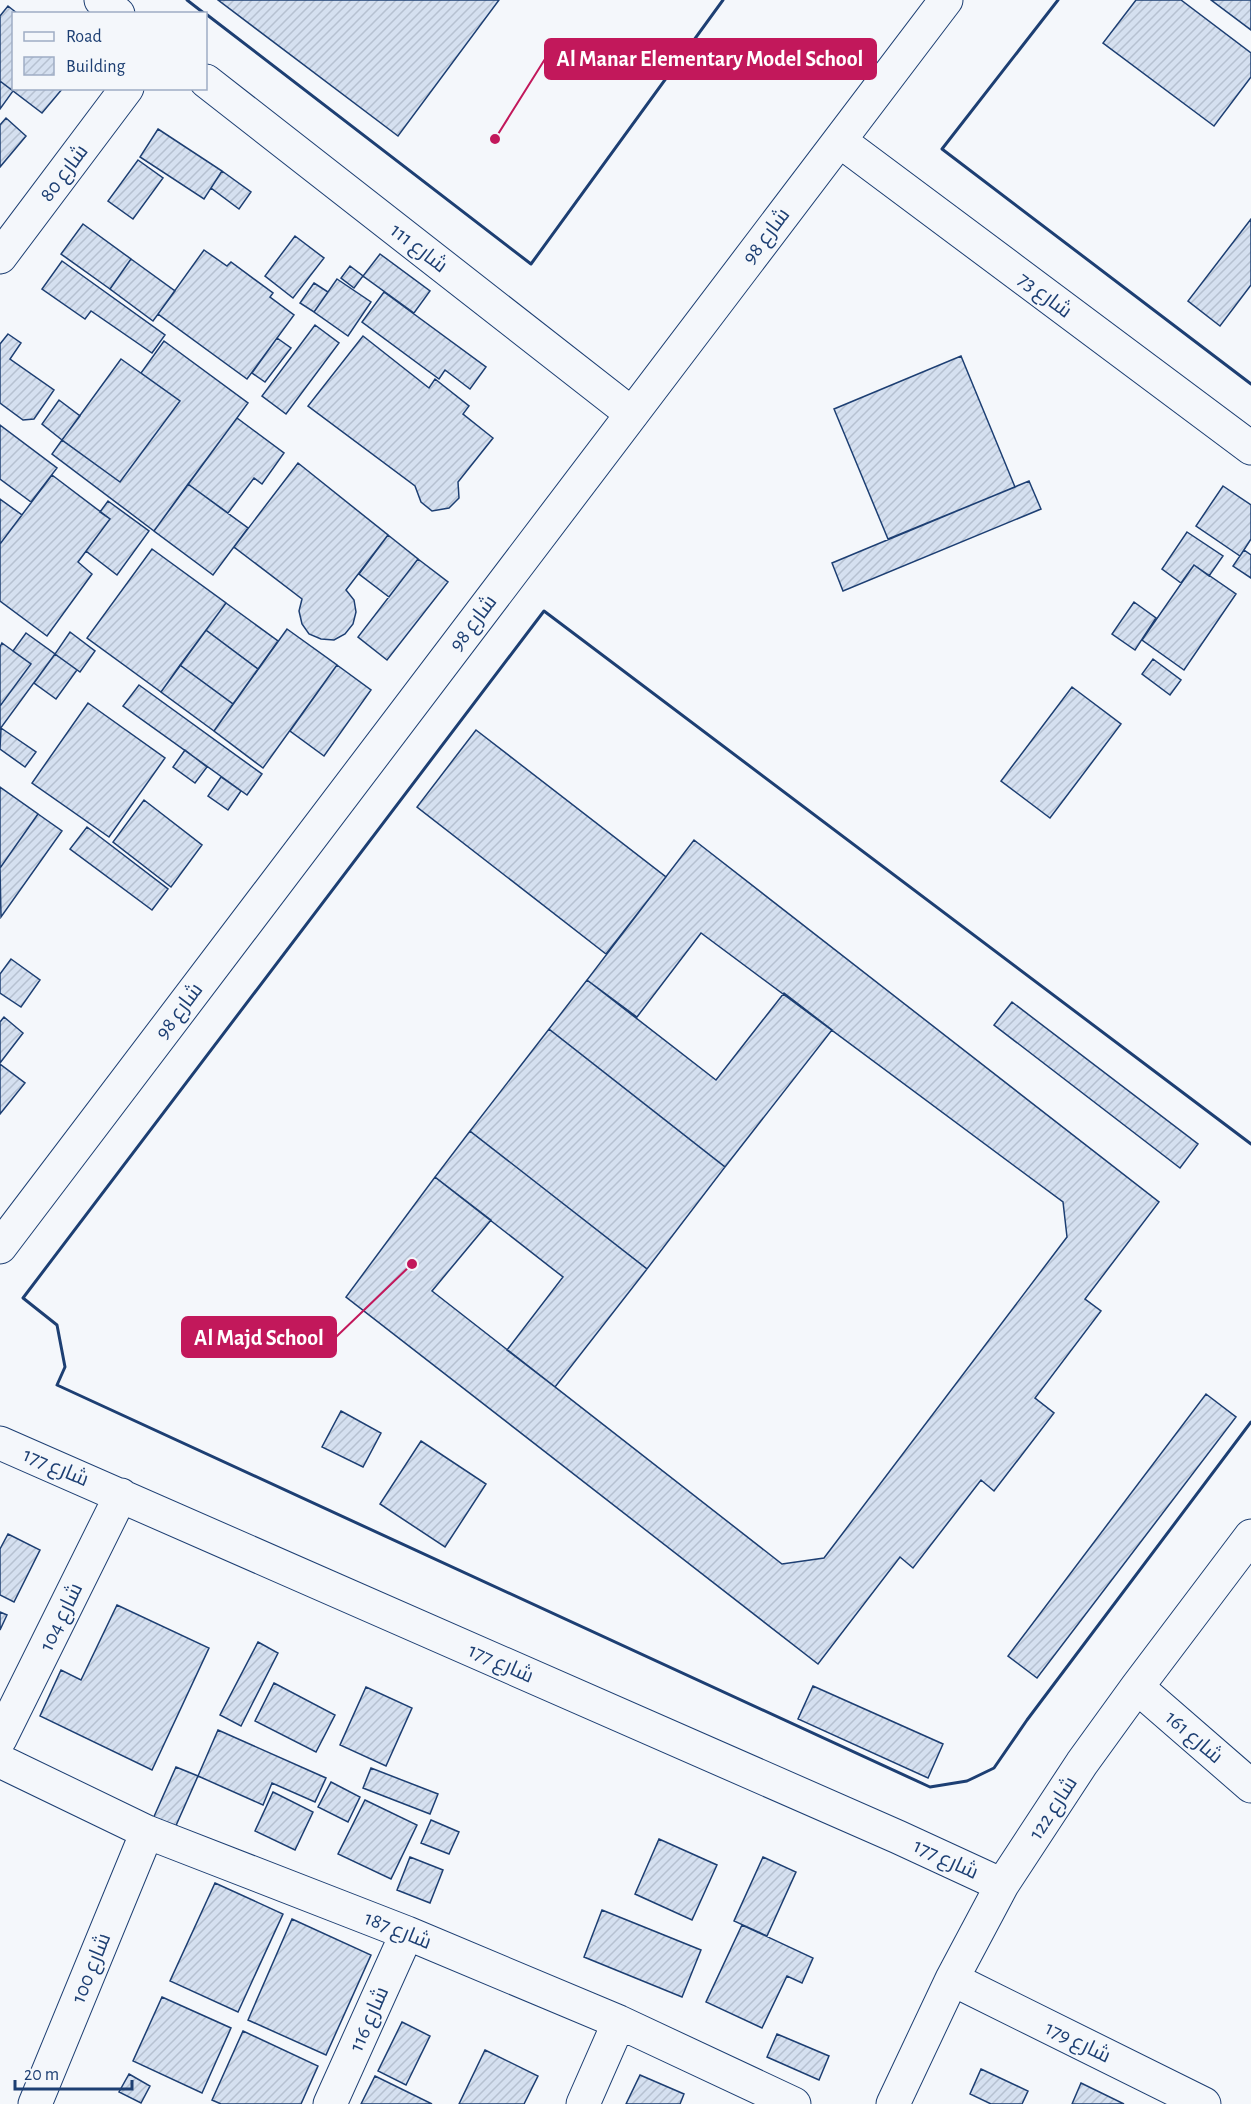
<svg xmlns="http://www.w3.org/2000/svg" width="1251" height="2104" font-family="'Alegreya Sans',Cairo,sans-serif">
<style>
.building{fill:url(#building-hatch);stroke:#1d3f73;stroke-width:1.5}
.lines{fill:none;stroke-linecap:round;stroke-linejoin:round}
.street-casing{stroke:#1d3f73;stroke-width:35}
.street{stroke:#f4f7fb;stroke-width:33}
.wall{stroke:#1d3f73;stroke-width:3}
.labels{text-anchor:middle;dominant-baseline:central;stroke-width:4.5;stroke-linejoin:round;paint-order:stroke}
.street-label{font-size:21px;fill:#1d3f73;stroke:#f4f7fb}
.leader{fill:none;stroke:#c2185b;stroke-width:2}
.callout-dot{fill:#c2185b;stroke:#f4f7fb;stroke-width:2}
.callout{fill:#c2185b;stroke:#c2185b;stroke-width:2}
.callout-label{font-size:22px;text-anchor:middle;font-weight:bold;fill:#fff}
</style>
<defs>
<pattern id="building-hatch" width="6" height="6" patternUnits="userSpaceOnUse" patternTransform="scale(1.5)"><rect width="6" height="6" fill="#d5e0f0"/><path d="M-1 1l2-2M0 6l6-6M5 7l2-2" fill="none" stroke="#b6c1d1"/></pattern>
</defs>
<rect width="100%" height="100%" fill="#f4f7fb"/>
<path class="building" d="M 218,0 L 499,0 L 398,136 Z
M 1136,0 L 1181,0 L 1251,53 L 1251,77 L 1214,126 L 1103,43 Z
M 1211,0 L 1251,0 L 1251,30 Z
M 8,6 L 18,14 L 14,14 L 14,88 L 63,88 L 42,113 L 0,81 L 0,16 Z
M 0,81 L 13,91 L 0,109 Z
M 6,118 L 26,136 L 0,167 L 0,125 Z
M 158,129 L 222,171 L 204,199 L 140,157 Z
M 138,160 L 163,178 L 133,219 L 108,201 Z
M 222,171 L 251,192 L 239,209 L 211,188 Z
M 1251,219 L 1251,285 L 1220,326 L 1188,301 Z
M 83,224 L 131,259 L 110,289 L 61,254 Z
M 295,236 L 324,258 L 293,298 L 265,276 Z
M 204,250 L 227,266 L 231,262 L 273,293 L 270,297 L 294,315 L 247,379 L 158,314 Z
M 380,254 L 430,291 L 414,313 L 363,276 Z
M 131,259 L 175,291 L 153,321 L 110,289 Z
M 62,261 L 165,335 L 152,353 L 91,311 L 85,319 L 42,289 Z
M 350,266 L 363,276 L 354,288 L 341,278 Z
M 337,279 L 371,302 L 348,336 L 314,312 Z
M 314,283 L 328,292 L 314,312 L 300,303 Z
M 384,292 L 486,367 L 470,389 L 445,370 L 439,379 L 362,322 Z
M 315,325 L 339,343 L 286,414 L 262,396 Z
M 8,334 L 21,343 L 10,359 L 54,390 L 34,419 L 23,420 L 0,403 L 0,344 Z
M 363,336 L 429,388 L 435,379 L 469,406 L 463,414 L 493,438 L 458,482 L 459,498 L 449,508 L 432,511 L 421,502 L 415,486 L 308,406 Z
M 277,338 L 291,348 L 265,382 L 252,373 Z
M 164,341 L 248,403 L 154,531 L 52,454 L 62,440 L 120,482 L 180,401 L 141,373 Z
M 961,356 L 1015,487 L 888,539 L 834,409 Z
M 121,359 L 180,401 L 120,482 L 62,440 Z
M 59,400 L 80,416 L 62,440 L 42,424 Z
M 237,418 L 284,453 L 262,484 L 254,478 L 228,513 L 188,484 Z
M 0,425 L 57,468 L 31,502 L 0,479 Z
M 298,463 L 388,535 L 346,590 L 354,600 L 356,612 L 353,624 L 345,634 L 334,640 L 321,639 L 309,634 L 302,624 L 299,611 L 302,599 L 234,547 Z
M 52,475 L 110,519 L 78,562 L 92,574 L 47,636 L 0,601 L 0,544 Z
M 1029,481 L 1041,509 L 843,591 L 832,563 Z
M 188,484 L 248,528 L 213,575 L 154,531 Z
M 1223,486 L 1251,505 L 1251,539 L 1240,556 L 1196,526 Z
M 0,499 L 22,515 L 0,544 Z
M 108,501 L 149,531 L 117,575 L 86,551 L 110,519 L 100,512 Z
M 1187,532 L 1223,556 L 1209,576 L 1194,565 L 1181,583 L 1162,569 Z
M 388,535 L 418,559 L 389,597 L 359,574 Z
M 152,549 L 226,603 L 161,692 L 87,638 Z
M 1244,550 L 1251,555 L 1251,578 L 1233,566 Z
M 418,559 L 448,582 L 387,660 L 358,637 Z
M 1194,565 L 1236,594 L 1184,670 L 1142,640 Z
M 1134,602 L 1156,618 L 1135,650 L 1112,634 Z
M 226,603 L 278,641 L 258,669 L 206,630 Z
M 287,629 L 337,665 L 263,768 L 214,731 Z
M 206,630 L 258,669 L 233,704 L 180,665 Z
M 70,632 L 95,651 L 80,672 L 55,654 Z
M 26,633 L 55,654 L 0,729 L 0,706 L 31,664 L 13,651 Z
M 2,643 L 31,664 L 0,706 L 0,647 Z
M 55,654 L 77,670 L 56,699 L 34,683 Z
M 1153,659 L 1181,680 L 1170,695 L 1142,674 Z
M 180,665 L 233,704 L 214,731 L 161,692 Z
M 337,665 L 371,690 L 324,756 L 290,731 Z
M 139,685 L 262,774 L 247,795 L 123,706 Z
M 1072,687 L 1121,724 L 1050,818 L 1001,781 Z
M 88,703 L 165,758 L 109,837 L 32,783 Z
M 1,728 L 36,752 L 25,767 L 0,749 Z
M 476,730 L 666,877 L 606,954 L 417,807 Z
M 185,750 L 207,767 L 195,783 L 173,767 Z
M 221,777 L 241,791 L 228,810 L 208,796 Z
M 0,787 L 38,814 L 0,868 Z
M 144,800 L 202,845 L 171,887 L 113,842 Z
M 38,814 L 62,831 L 1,917 L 0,868 Z
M 87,827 L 168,889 L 152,910 L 70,849 Z
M 694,840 L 1159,1202 L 1085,1299 L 1101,1311 L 1035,1398 L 1054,1413 L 994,1491 L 981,1480 L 913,1568 L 900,1557 L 818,1664 L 346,1297 L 435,1177 L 491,1220 L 432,1291 L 782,1564 L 824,1558 L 1067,1237 L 1063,1202 L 701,933 L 637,1017 L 587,980 Z
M 11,959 L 40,980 L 21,1007 L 0,993 L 0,974 Z
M 587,980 L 716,1080 L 784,993 L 832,1030 L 725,1167 L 549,1029 Z
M 1012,1002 L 1198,1144 L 1180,1168 L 994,1025 Z
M 4,1017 L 23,1033 L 0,1063 L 0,1022 Z
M 549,1029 L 725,1167 L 647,1269 L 470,1131 Z
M 0,1064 L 25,1083 L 0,1114 Z
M 470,1131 L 647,1269 L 555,1387 L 507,1350 L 563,1277 L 435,1177 Z
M 1206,1394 L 1236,1417 L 1037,1678 L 1008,1656 Z
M 341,1411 L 381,1433 L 363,1467 L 322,1447 Z
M 421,1441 L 486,1484 L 445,1547 L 380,1504 Z
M 8,1534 L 40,1550 L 14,1602 L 0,1595 L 0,1549 Z
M 117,1605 L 209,1648 L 152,1770 L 40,1716 L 61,1670 L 81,1680 Z
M 0,1612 L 7,1615 L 0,1630 Z
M 258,1642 L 278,1653 L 241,1726 L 220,1715 Z
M 274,1683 L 335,1715 L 316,1752 L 255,1721 Z
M 813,1686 L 943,1744 L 928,1778 L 798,1719 Z
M 366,1687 L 412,1708 L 386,1766 L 340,1745 Z
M 218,1730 L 326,1778 L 315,1802 L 272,1783 L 263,1805 L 198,1776 Z
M 176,1767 L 198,1776 L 174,1830 L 152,1821 Z
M 371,1768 L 438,1794 L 430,1814 L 363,1788 Z
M 331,1782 L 360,1797 L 348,1822 L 318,1807 Z
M 273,1792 L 313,1812 L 295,1850 L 255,1831 Z
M 365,1800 L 417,1825 L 391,1879 L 338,1854 Z
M 431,1820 L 459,1832 L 449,1854 L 421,1843 Z
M 659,1839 L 717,1865 L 692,1920 L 635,1894 Z
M 410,1857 L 443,1870 L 430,1903 L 397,1890 Z
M 763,1857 L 796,1872 L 767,1936 L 734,1921 Z
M 215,1883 L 283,1914 L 238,2012 L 170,1981 Z
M 602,1910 L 701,1950 L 682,1997 L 584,1957 Z
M 292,1919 L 371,1955 L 326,2055 L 248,2020 Z
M 742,1925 L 813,1958 L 802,1983 L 787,1976 L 762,2028 L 706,2002 Z
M 162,1997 L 231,2028 L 202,2093 L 133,2061 Z
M 402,2022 L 430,2036 L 406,2085 L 378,2071 Z
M 243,2031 L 318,2066 L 301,2104 L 221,2104 L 212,2100 Z
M 777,2034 L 829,2056 L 819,2080 L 767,2057 Z
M 485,2050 L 538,2076 L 524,2104 L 459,2104 Z
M 981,2069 L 1028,2091 L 1022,2104 L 991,2104 L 970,2094 Z
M 129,2074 L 150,2086 L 141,2103 L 119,2092 Z
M 640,2075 L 684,2094 L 680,2104 L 626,2104 Z
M 375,2076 L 432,2104 L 361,2104 Z
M 1081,2083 L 1124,2104 L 1072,2104 Z"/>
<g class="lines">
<defs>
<path id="street" d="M 101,0 L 118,14
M 206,81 L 632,414
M 840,141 L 1251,448
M 0,257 L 127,88
M 0,1247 L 946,0
M 0,1443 L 898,1837 L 1002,1885
M 1137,1687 L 1251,1786
M 0,1739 L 121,1495
M 0,1761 L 147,1832 L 407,1933 L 619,2022 L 794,2104
M 952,1979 L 1204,2104
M 35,2104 L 147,1832
M 330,2104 L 407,1933
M 583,2104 L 619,2022
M 893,2104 L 952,1979 L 1002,1885 L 1082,1763 L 1137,1687 L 1251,1536"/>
</defs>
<use href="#street" class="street-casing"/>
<use href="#street" class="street"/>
<path class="wall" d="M 187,0 L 205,14
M 1058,0 L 942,149 L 1251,384
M 206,14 L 531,264 L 723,0
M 1251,1144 L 544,611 L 23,1298 L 57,1325 L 65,1367 L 57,1385 L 930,1787 L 967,1781 L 994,1768 L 1027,1720 L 1251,1422"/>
</g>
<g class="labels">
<g class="street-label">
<text transform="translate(64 173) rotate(-53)">شارع 80</text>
<text transform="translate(766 236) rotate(-53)">شارع 98</text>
<text transform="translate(419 248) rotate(38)">شارع 111</text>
<text transform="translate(1045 295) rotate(37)">شارع 73</text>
<text transform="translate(473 623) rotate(-53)">شارع 98</text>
<text transform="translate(179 1011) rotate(-53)">شارع 98</text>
<text transform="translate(56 1467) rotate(23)">شارع 177</text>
<text transform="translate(61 1617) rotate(-64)">شارع 104</text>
<text transform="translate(501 1663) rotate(24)">شارع 177</text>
<text transform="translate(1194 1737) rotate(41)">شارع 161</text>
<text transform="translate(1053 1808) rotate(-57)">شارع 122</text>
<text transform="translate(946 1859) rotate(25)">شارع 177</text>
<text transform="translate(398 1930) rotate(22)">شارع 187</text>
<text transform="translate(91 1968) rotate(-68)">شارع 100</text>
<text transform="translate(369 2019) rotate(-66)">شارع 116</text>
<text transform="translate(1078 2042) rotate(26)">شارع 179</text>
</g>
</g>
<path class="leader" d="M495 139L545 59M412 1264L336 1337"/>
<g class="callout-dot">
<circle cx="495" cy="139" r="6"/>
<circle cx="412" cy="1264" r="6"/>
</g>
<g class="callout">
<rect x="545" y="39" width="331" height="40" rx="6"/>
<rect x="182" y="1317" width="154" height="40" rx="6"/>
</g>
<g class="callout-label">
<text x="710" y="66">Al Manar Elementary Model School</text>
<text x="259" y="1345">Al Majd School</text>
</g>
<rect x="12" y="12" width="195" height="78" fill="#f4f7fb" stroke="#9eadc5" stroke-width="1.5"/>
<rect x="24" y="32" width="30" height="9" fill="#f4f7fb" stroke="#9eadc5" stroke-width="1.5"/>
<text x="66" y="42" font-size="18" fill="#1d3f73">Road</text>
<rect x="24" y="57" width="30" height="18" fill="url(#building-hatch)" stroke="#9eadc5" stroke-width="1.5"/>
<text x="66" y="72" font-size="18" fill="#1d3f73">Building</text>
<path d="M15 2080v9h117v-9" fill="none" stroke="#1d3f73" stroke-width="3"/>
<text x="24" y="2080" font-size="18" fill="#1d3f73" stroke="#f4f7fb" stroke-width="4.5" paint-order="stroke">20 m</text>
</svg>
